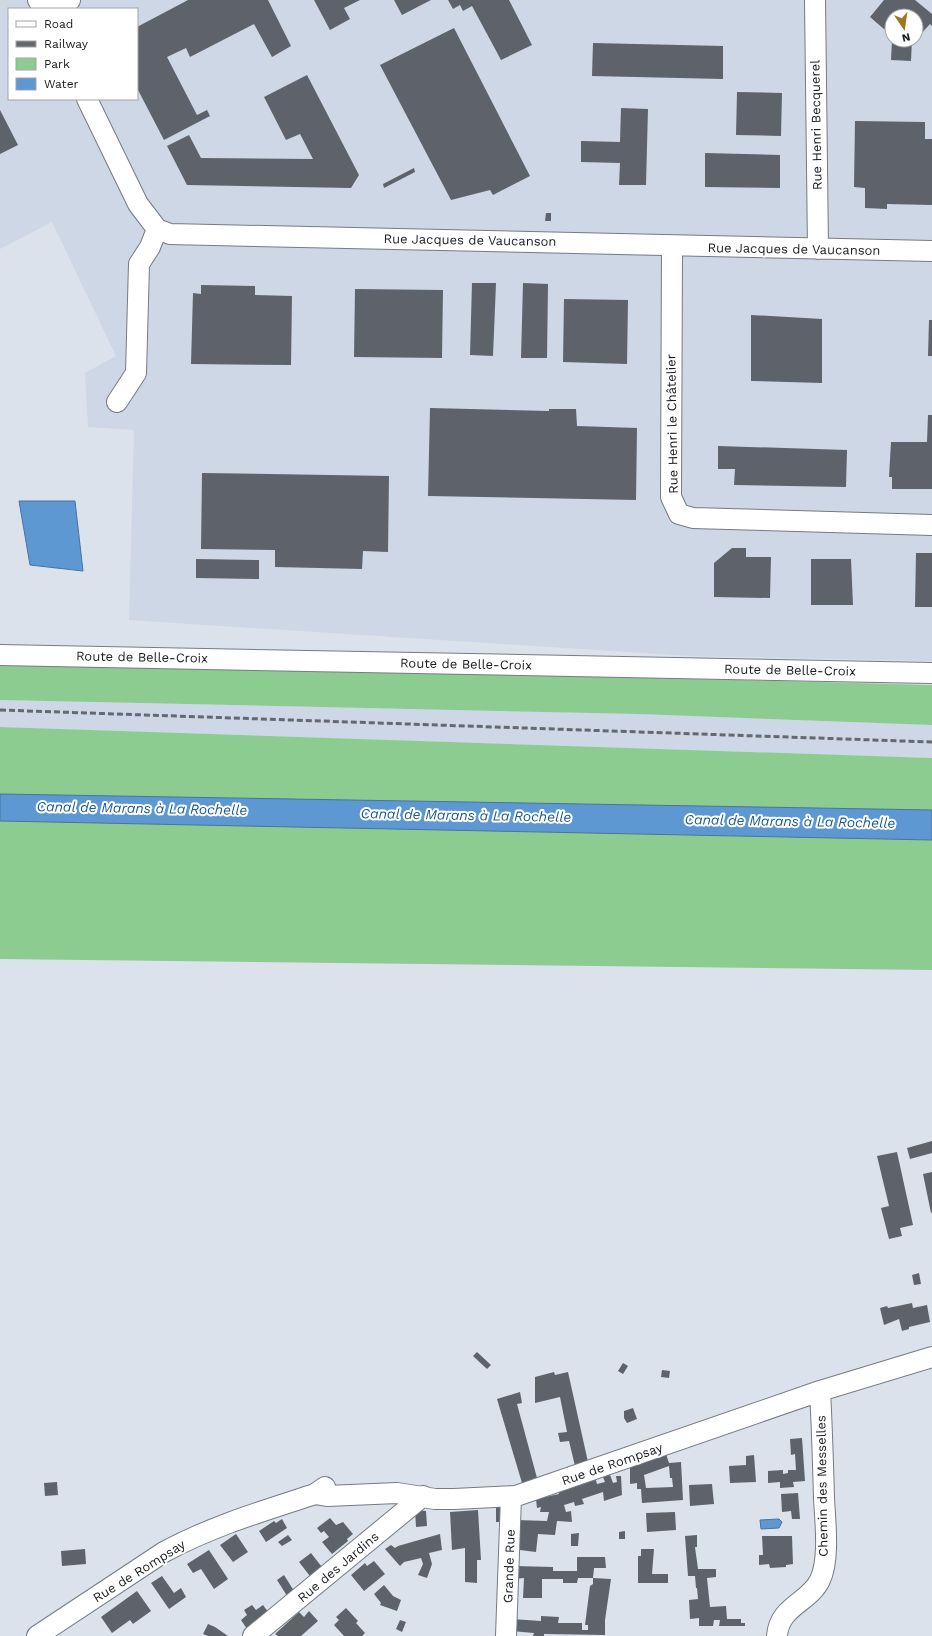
<svg xmlns="http://www.w3.org/2000/svg" width="932" height="1636" font-family="'Work Sans',sans-serif">
<style>
.built{fill:#cdd7e6;fill-rule:evenodd}
.green{fill:#8ccc91}
.water{fill:#5d98d3;stroke:#49739d}
.building{fill:#5e636b;fill-rule:evenodd}
.lines{fill:none;stroke-linecap:round;stroke-linejoin:round}
.minor-casing{stroke:#767b83;stroke-width:22}
.minor{stroke:#fff;stroke-width:20}
.rail{stroke:#65696f;stroke-width:3;stroke-dasharray:6 3;stroke-linecap:butt}
.labels{text-anchor:middle;dominant-baseline:central;stroke-width:4;stroke-linejoin:round;paint-order:stroke}
.street-label{font-size:13px;fill:#1a1c20;stroke:#fff}
.water-label{font-size:14px;font-style:italic;fill:#1a5991;stroke:#fff}
</style>
<rect width="100%" height="100%" fill="#dbe2eb"/>
<path class="built" d="M 0,0 L 932,0 L 932,661 L 689,656 L 129,620 L 134,430 L 88,427 L 85,373 L 116,356 L 52,222 L 0,249 ZM 9,9 L 137,9 L 137,99 L 9,99 ZM 892,16 L 916,16 L 916,40 L 892,40 Z
M 0,700 L 638,714 L 932,725 L 932,758 L 0,727 Z"/>
<path class="green" d="M 0,661 L 932,685 L 932,725 L 638,714 L 0,700 Z
M 0,727 L 932,758 L 932,970 L 0,959 Z"/>
<path class="water" d="M 19,501 L 75,501 L 83,571 L 30,565 Z
M 0,794 L 932,810 L 932,840 L 0,821 Z
M 779,1519 L 782,1522 L 779,1528 L 761,1529 L 760,1520 Z"/>
<path class="building" d="M 188,0 L 268,0 L 291,46 L 272,57 L 254,24 L 190,57 L 186,48 L 167,57 L 197,115 L 207,110 L 210,116 L 164,140 L 137,88 L 137,27 Z
M 314,0 L 360,0 L 344,8 L 350,19 L 330,30 Z
M 394,0 L 431,0 L 402,15 Z
M 448,0 L 509,0 L 532,45 L 501,60 L 472,6 L 463,11 L 460,5 L 453,9 Z
M 884,0 L 915,0 L 932,14 L 932,26 L 930,24 L 920,35 L 916,31 L 916,16 L 892,16 L 892,36 L 870,17 Z
M 454,28 L 530,176 L 493,195 L 490,190 L 451,200 L 380,65 Z
M 892,40 L 912,40 L 911,61 L 891,60 Z
M 593,43 L 723,46 L 723,79 L 592,76 Z
M 307,75 L 359,175 L 351,188 L 187,185 L 167,146 L 189,135 L 201,158 L 313,159 L 300,134 L 286,140 L 264,97 Z
M 737,92 L 782,93 L 781,136 L 736,135 Z
M 621,108 L 648,109 L 646,185 L 619,185 L 620,163 L 581,162 L 581,141 L 620,142 Z
M 0,110 L 18,145 L 0,154 Z
M 855,121 L 925,122 L 925,139 L 932,139 L 932,205 L 887,204 L 887,209 L 865,208 L 865,188 L 854,187 Z
M 705,153 L 780,155 L 780,188 L 705,187 Z
M 414,168 L 415,172 L 384,188 L 383,184 Z
M 546,213 L 551,213 L 551,221 L 545,221 Z
M 472,283 L 496,283 L 493,356 L 470,355 Z
M 523,283 L 548,284 L 547,358 L 521,358 Z
M 201,285 L 255,286 L 255,295 L 292,296 L 291,365 L 191,364 L 193,293 L 201,294 Z
M 355,289 L 443,290 L 442,358 L 354,357 Z
M 564,299 L 628,300 L 627,364 L 563,362 Z
M 751,315 L 822,319 L 822,383 L 751,381 Z
M 929,320 L 932,320 L 932,356 L 928,356 Z
M 430,408 L 549,411 L 549,409 L 576,409 L 577,426 L 637,428 L 636,500 L 428,496 Z
M 928,415 L 932,415 L 932,489 L 892,489 L 892,477 L 889,477 L 891,442 L 927,442 Z
M 718,446 L 847,450 L 846,487 L 734,485 L 735,469 L 718,469 Z
M 202,473 L 389,476 L 388,552 L 363,551 L 362,569 L 275,567 L 275,550 L 201,549 Z
M 732,548 L 746,548 L 746,557 L 771,557 L 770,598 L 714,597 L 714,563 Z
M 916,553 L 932,553 L 932,607 L 915,607 Z
M 196,559 L 259,560 L 259,579 L 196,578 Z
M 811,559 L 851,559 L 853,605 L 811,605 Z
M 932,1141 L 932,1153 L 910,1159 L 907,1148 Z
M 897,1152 L 913,1225 L 900,1228 L 902,1236 L 889,1239 L 881,1208 L 889,1206 L 877,1156 Z
M 932,1172 L 932,1212 L 931,1213 L 923,1174 Z
M 919,1273 L 921,1284 L 914,1285 L 912,1275 Z
M 912,1303 L 913,1308 L 927,1305 L 930,1322 L 909,1327 L 909,1329 L 902,1331 L 899,1319 L 884,1325 L 880,1308 L 887,1306 L 888,1308 Z
M 477,1352 L 491,1365 L 487,1369 L 473,1356 Z
M 623,1363 L 628,1366 L 623,1374 L 618,1371 Z
M 662,1370 L 670,1371 L 669,1378 L 661,1377 Z
M 554,1372 L 555,1375 L 568,1372 L 588,1462 L 575,1466 L 569,1441 L 560,1442 L 558,1433 L 567,1432 L 560,1397 L 535,1403 L 535,1377 Z
M 520,1392 L 522,1403 L 517,1404 L 537,1478 L 522,1483 L 497,1399 Z
M 633,1408 L 637,1419 L 627,1423 L 624,1418 L 624,1411 Z
M 802,1438 L 805,1481 L 793,1482 L 794,1487 L 780,1488 L 780,1482 L 768,1483 L 768,1471 L 783,1470 L 783,1474 L 788,1473 L 788,1470 L 796,1470 L 795,1454 L 791,1455 L 790,1439 Z
M 666,1454 L 669,1463 L 681,1462 L 683,1500 L 642,1503 L 641,1489 L 637,1489 L 637,1483 L 630,1484 L 630,1466 ZM 669,1466 L 670,1478 L 672,1478 L 673,1487 L 646,1488 L 644,1475 Z
M 754,1455 L 756,1482 L 730,1483 L 729,1466 L 746,1465 L 746,1456 Z
M 609,1472 L 613,1483 L 617,1482 L 616,1476 L 621,1476 L 622,1495 L 604,1501 L 603,1492 L 582,1499 L 584,1504 L 575,1506 L 574,1502 L 564,1505 L 566,1512 L 571,1511 L 572,1522 L 557,1521 L 555,1535 L 538,1534 L 536,1552 L 512,1549 L 516,1520 L 547,1521 L 549,1512 L 540,1512 L 541,1507 L 537,1508 L 536,1499 L 559,1494 L 558,1490 L 595,1477 L 597,1484 L 605,1482 L 602,1475 Z
M 57,1482 L 58,1495 L 45,1496 L 44,1483 Z
M 712,1484 L 714,1504 L 690,1506 L 689,1485 Z
M 798,1493 L 800,1519 L 792,1519 L 791,1511 L 782,1512 L 781,1494 Z
M 505,1507 L 504,1522 L 496,1522 L 496,1508 Z
M 415,1510 L 426,1511 L 427,1526 L 416,1527 Z
M 478,1510 L 481,1560 L 477,1560 L 477,1583 L 465,1582 L 465,1548 L 452,1550 L 450,1512 Z
M 675,1512 L 676,1530 L 647,1532 L 646,1513 Z
M 330,1518 L 336,1525 L 343,1522 L 353,1534 L 347,1539 L 348,1541 L 332,1554 L 322,1542 L 329,1537 L 324,1531 L 321,1533 L 317,1528 Z
M 282,1519 L 287,1528 L 266,1542 L 259,1531 L 274,1521 L 276,1523 Z
M 625,1531 L 625,1539 L 619,1539 L 619,1532 Z
M 579,1533 L 578,1546 L 571,1546 L 571,1534 Z
M 236,1534 L 248,1552 L 233,1562 L 220,1545 Z
M 440,1534 L 442,1550 L 429,1553 L 432,1564 L 427,1578 L 418,1575 L 423,1564 L 421,1558 L 404,1562 L 400,1566 L 385,1549 L 391,1545 L 395,1548 L 398,1546 Z
M 288,1535 L 292,1540 L 282,1546 L 278,1542 Z
M 697,1535 L 697,1547 L 695,1547 L 698,1569 L 716,1569 L 716,1577 L 707,1578 L 710,1607 L 726,1606 L 727,1619 L 741,1619 L 741,1623 L 745,1623 L 745,1626 L 719,1626 L 720,1620 L 714,1620 L 713,1626 L 699,1626 L 699,1618 L 690,1619 L 689,1600 L 698,1599 L 697,1588 L 696,1588 L 695,1576 L 688,1576 L 685,1536 Z
M 762,1536 L 792,1536 L 793,1564 L 786,1565 L 786,1567 L 770,1568 L 769,1564 L 759,1565 L 759,1555 L 763,1555 Z
M 85,1549 L 86,1564 L 62,1566 L 61,1551 Z
M 641,1549 L 654,1549 L 652,1574 L 668,1574 L 668,1583 L 638,1583 L 638,1556 L 641,1556 Z
M 209,1550 L 228,1579 L 214,1589 L 201,1569 L 193,1573 L 187,1564 Z
M 311,1553 L 325,1571 L 313,1580 L 299,1562 Z
M 577,1557 L 605,1557 L 606,1568 L 594,1568 L 593,1578 L 578,1578 L 577,1583 L 563,1583 L 563,1579 L 542,1579 L 542,1598 L 523,1598 L 524,1578 L 513,1579 L 514,1566 L 553,1567 L 553,1571 L 577,1571 Z
M 374,1561 L 385,1574 L 364,1591 L 351,1575 L 365,1563 L 367,1566 Z
M 284,1575 L 296,1594 L 289,1599 L 277,1580 Z
M 162,1576 L 174,1593 L 181,1588 L 186,1597 L 169,1609 L 151,1583 Z
M 593,1578 L 611,1579 L 605,1620 L 605,1635 L 544,1634 L 544,1636 L 533,1636 L 534,1633 L 511,1631 L 512,1619 L 541,1621 L 541,1616 L 559,1617 L 558,1623 L 582,1623 L 582,1630 L 588,1630 L 588,1625 L 585,1625 L 590,1586 L 593,1584 Z
M 384,1585 L 393,1596 L 401,1600 L 397,1611 L 380,1605 L 381,1603 L 374,1594 Z
M 137,1591 L 151,1611 L 133,1624 L 130,1620 L 112,1633 L 101,1617 Z
M 252,1605 L 256,1610 L 263,1605 L 271,1616 L 249,1632 L 241,1620 L 247,1615 L 244,1610 Z
M 346,1608 L 358,1621 L 356,1623 L 365,1633 L 362,1636 L 344,1636 L 334,1625 L 339,1620 L 336,1617 Z
M 309,1611 L 318,1621 L 301,1636 L 278,1636 L 275,1634 L 299,1612 L 304,1617 Z
M 400,1620 L 406,1622 L 402,1632 L 396,1629 Z
M 208,1624 L 215,1627 L 228,1636 L 208,1636 L 203,1634 Z"/>
<g class="lines">
<defs>
<path id="minor" d="M 38,0 L 43,9
M 815,0 L 818,249
M 52,9 L 70,0
M 87,99 L 138,204 L 157,229 L 170,234 L 932,251
M 672,246 L 671,497 L 679,514 L 693,518 L 932,525
M 117,402 L 136,373 L 139,264 L 150,247 L 157,229
M 0,655 L 932,673
M 315,1494 L 327,1496 L 397,1493 L 435,1499 L 454,1499 L 516,1496 L 820,1391 L 932,1357
M 37,1636 L 164,1552 C 212,1526 263,1511 315,1494 L 325,1487
M 253,1636 L 423,1496
M 506,1636 L 511,1497
M 777,1636 C 779,1606 809,1603 820,1580 C 830,1559 825,1520 824,1498 C 823,1462 822,1427 820,1391"/>
</defs>
<use href="#minor" class="minor-casing"/>
<use href="#minor" class="minor"/>
<path class="rail" d="M 0,710 L 932,742"/>
</g>
<g class="labels">
<g class="street-label">
<text transform="translate(816 125) rotate(-91)">Rue Henri Becquerel</text>
<text transform="translate(470 240) rotate(1)">Rue Jacques de Vaucanson</text>
<text transform="translate(794 249) rotate(1)">Rue Jacques de Vaucanson</text>
<text transform="translate(672 424) rotate(-91)">Rue Henri le Châtelier</text>
<text transform="translate(142 657) rotate(1)">Route de Belle-Croix</text>
<text transform="translate(466 664) rotate(1)">Route de Belle-Croix</text>
<text transform="translate(790 670) rotate(1)">Route de Belle-Croix</text>
<text transform="translate(612 1464) rotate(-19)">Rue de Rompsay</text>
<text transform="translate(822 1486) rotate(-91)">Chemin des Messelles</text>
<text transform="translate(509 1566) rotate(-88)">Grande Rue</text>
<text transform="translate(338 1567) rotate(-40)">Rue des Jardins</text>
<text transform="translate(139 1571) rotate(-32)">Rue de Rompsay</text>
</g>
<g class="water-label">
<text transform="translate(142 808) rotate(1)">Canal de Marans à La Rochelle</text>
<text transform="translate(466 815) rotate(1)">Canal de Marans à La Rochelle</text>
<text transform="translate(790 821) rotate(1)">Canal de Marans à La Rochelle</text>
</g>
</g>
<rect x="8" y="8" width="130" height="92" fill="#ffffff" stroke="#a3a4a6"/>
<rect x="16" y="21" width="20" height="6" fill="#ffffff" stroke="#a3a4a6"/>
<text x="44" y="28" font-size="12" fill="#1a1c20">Road</text>
<rect x="16" y="41" width="20" height="6" fill="#65696f" stroke="#a3a4a6"/>
<text x="44" y="48" font-size="12" fill="#1a1c20">Railway</text>
<rect x="16" y="58" width="20" height="12" fill="#8ccc91" stroke="#a3a4a6"/>
<text x="44" y="68" font-size="12" fill="#1a1c20">Park</text>
<rect x="16" y="78" width="20" height="12" fill="#5d98d3" stroke="#a3a4a6"/>
<text x="44" y="88" font-size="12" fill="#1a1c20">Water</text>
<g transform="translate(904 28) rotate(167)"><circle r="19" fill="#ffffff" stroke="#a3a4a6"/>
<path d="M0-3L7 15L0 10L-7 15Z" fill="#9d7824"/>
<text y="-6" font-size="11" font-weight="bold" text-anchor="middle" fill="#1a1c20">N</text>
</g>
</svg>
